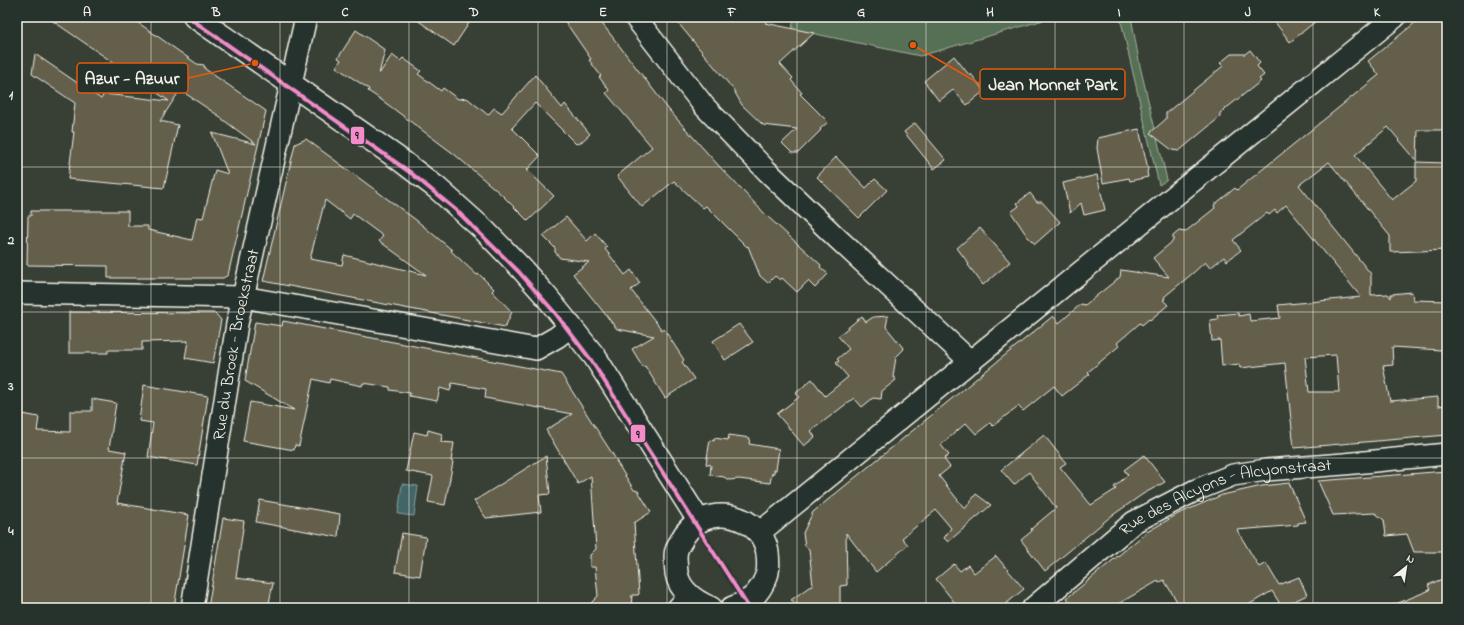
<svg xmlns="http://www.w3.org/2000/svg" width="1464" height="625" font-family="'Indie Flower',sans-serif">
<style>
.green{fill:#566f54;stroke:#a5b09e}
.water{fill:#436668;stroke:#8a9e9b}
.building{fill:#635e4c;stroke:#f4f1e8;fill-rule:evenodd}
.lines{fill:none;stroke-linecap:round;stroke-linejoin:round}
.street-casing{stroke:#f4f1e8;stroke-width:24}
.secondary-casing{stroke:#f4f1e8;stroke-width:25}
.street{stroke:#26332d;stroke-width:21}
.secondary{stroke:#26332d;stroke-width:22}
.tram-1-casing{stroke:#26332d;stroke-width:7}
.tram-1{stroke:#f28ccb;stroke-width:4}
.grid{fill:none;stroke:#f4f1e8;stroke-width:1;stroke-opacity:0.55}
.labels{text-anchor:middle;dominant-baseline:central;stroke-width:4;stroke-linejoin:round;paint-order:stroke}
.street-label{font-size:17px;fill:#f4f1e8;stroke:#26332d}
.leader{fill:none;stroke:#e8590c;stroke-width:1.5}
.callout-dot{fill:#e8590c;stroke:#26332d;stroke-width:1.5}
.callout{fill:#26332d;stroke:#e8590c;stroke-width:1.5}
.callout-label{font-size:18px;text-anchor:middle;font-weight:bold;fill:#f4f1e8}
.line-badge{stroke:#26332d;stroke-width:1.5}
.pale-badge-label{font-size:11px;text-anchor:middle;font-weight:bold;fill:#111}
.neatline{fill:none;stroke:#f4f1e8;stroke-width:1.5}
.grid-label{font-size:13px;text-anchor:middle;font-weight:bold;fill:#f4f1e8}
</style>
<rect width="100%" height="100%" fill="#384036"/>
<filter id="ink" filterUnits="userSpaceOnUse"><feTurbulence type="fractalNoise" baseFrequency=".025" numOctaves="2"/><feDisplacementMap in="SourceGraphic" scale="8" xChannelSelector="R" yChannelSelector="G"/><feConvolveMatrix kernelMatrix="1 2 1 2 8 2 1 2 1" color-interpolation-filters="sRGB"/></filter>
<g filter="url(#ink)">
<path class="green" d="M 794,17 L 1054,17 L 920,56 L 792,29 Z
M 1120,17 L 1131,17 L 1140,66 L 1167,180 L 1159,185 Z"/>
<path class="water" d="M 402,484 L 418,486 L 414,516 L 398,514 Z"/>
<path class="building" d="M 47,17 L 130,17 L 197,64 L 204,65 L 205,69 L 266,111 L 228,275 L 223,278 L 108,278 L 108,266 L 27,265 L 28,216 L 31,216 L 31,211 L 128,211 L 128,226 L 148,226 L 148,230 L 192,240 L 197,217 L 203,218 L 215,170 L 228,174 L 212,133 L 256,144 L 222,119 L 222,118 L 180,90 L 160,121 L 178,125 L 164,188 L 68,179 L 74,132 L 72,132 L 75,103 L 32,74 L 35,54 L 101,99 L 104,94 L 169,101 Z
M 413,17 L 473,17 L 454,46 Z
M 562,17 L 597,17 L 669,110 L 718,165 L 767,216 L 821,265 L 820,267 L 828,274 L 815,288 L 808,281 L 797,292 L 782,278 L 780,280 L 775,276 L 768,283 L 760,276 L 748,246 L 747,247 L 706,206 L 703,208 L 674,181 L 642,207 L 617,176 L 652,147 L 606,93 L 609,90 L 599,77 L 601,76 L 589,60 L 591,59 Z
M 673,17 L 772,17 L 765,23 L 814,33 L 780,64 L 793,78 L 791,80 L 802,93 L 800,94 L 828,122 L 820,129 L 821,130 L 798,153 L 792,153 L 782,143 L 797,129 L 763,125 L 742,105 L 733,89 Z
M 1271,17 L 1321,17 L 1290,42 Z
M 1422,17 L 1447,17 L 1447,130 L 1418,130 L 1417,161 L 1388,127 L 1355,155 L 1392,200 L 1416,181 L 1416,162 L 1447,163 L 1447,250 L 1390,252 L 1390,236 L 1329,162 L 1299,185 L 1371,274 L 1371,295 L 1388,294 L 1391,298 L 1391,294 L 1412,292 L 1413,300 L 1447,301 L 1447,342 L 1442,342 L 1441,350 L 1392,347 L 1393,365 L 1383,366 L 1390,401 L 1438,397 L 1438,406 L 1447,405 L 1447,435 L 1294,448 L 1285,363 L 1240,368 L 1239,364 L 1222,366 L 1220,340 L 1212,341 L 1210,320 L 1218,319 L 1217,315 L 1238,313 L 1239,316 L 1249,314 L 1250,321 L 1280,318 L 1278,305 L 1361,297 L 1286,205 L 1277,213 L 1275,210 L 1269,215 L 1267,213 L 1233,240 L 1241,250 L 1227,261 L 1224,257 L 1210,268 L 1205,262 L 1193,273 L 1164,297 L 1165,299 L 1163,300 L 1168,305 L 1150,320 L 1149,319 L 1142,325 L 1140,323 L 1117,343 L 1119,346 L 1088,372 L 1090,374 L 1062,396 L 1054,386 L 1023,411 L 1018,406 L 993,426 L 990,423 L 976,434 L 966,423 L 941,445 L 949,455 L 944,459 L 950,467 L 939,476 L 965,509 L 976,494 L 991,505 L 948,542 L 944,538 L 951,528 L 936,510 L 902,538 L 908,545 L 876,572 L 846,533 L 847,585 L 840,586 L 840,608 L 803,608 L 791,600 L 809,587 L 813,586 L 809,549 L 805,546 L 803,533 L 813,512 L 1053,316 L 1059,323 L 1081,304 L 1085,305 L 1120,277 L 1121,270 L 1169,277 L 1153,258 L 1173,241 L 1173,236 L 1179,231 L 1185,232 L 1215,208 L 1214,205 L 1235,188 L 1237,190 L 1379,75 L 1368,61 ZM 1336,355 L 1339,392 L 1309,392 L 1305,357 Z
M 356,30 L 385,50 L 379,74 L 392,55 L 400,61 L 403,58 L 421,71 L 418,74 L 441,91 L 443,88 L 458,99 L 467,98 L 488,115 L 494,108 L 502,113 L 535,75 L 562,108 L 565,104 L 590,134 L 579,144 L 578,143 L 576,144 L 535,103 L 512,128 L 540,156 L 527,170 L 554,196 L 528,221 L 502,195 L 454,154 L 383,101 L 368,91 L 369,89 L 336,67 L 341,60 L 338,58 Z
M 1250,50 L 1260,63 L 1257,66 L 1264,75 L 1259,79 L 1261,81 L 1220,113 L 1220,117 L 1179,151 L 1172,150 L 1150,133 L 1166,119 L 1166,113 L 1223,66 L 1220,63 L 1231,54 L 1245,54 Z
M 954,56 L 970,76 L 971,74 L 984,91 L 967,105 L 953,90 L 939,101 L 924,81 Z
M 915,123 L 946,160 L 934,169 L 904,132 Z
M 1139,129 L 1148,169 L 1147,172 L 1148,177 L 1130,181 L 1129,178 L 1103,183 L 1097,148 L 1098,138 Z
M 306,139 L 416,220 L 452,250 L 451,251 L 477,275 L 479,274 L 494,289 L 492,291 L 512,312 L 505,327 L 263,281 L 295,144 ZM 325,200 L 350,219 L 353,214 L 383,236 L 379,241 L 426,275 L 344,255 L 342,265 L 310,259 Z
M 836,157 L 866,188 L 875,179 L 887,190 L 859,218 L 817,177 Z
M 1097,175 L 1105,210 L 1084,215 L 1081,203 L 1070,213 L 1063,183 Z
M 1030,193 L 1037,202 L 1042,202 L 1060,222 L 1035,244 L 1027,236 L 1011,212 L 1019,206 L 1017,203 Z
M 566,217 L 587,241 L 595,233 L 607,247 L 605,249 L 625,275 L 631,270 L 640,283 L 631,290 L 662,330 L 664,329 L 684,360 L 682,362 L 694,379 L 665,398 L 645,366 L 643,367 L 632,349 L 654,336 L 617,329 L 573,274 L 589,262 L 560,258 L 555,252 L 555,248 L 543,236 Z
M 980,228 L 1010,262 L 983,285 L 968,265 L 969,264 L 957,248 Z
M 69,312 L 215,313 L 221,320 L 213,363 L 185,358 L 188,341 L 142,342 L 142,350 L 108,350 L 108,353 L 69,353 Z
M 862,316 L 866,322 L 873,317 L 888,316 L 886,327 L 904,349 L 896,357 L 893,376 L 896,380 L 882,391 L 881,399 L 873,398 L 862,407 L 854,398 L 811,431 L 815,437 L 804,446 L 777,414 L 799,397 L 796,393 L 812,379 L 825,396 L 848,377 L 836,363 L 839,361 L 837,359 L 849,349 L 838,336 Z
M 283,321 L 561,374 L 617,461 L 616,461 L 634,490 L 638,491 L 651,512 L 634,523 L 639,594 L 638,595 L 632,595 L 631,608 L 586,608 L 598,596 L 595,567 L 590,567 L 590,555 L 596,549 L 591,476 L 578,484 L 546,430 L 572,414 L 485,398 L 486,389 L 452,383 L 450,391 L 440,388 L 437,401 L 409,396 L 410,393 L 390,390 L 390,387 L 363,383 L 362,386 L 330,379 L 329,383 L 313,379 L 299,446 L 295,445 L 294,450 L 243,441 L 250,402 L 294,410 L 245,381 L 255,322 L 282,326 Z
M 739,324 L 753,342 L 725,360 L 713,341 Z
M 144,385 L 208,396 L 197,465 L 148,457 L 153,423 L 139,421 Z
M 92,399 L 116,403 L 109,449 L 126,452 L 117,503 L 189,515 L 174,608 L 17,608 L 17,413 L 39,417 L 37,431 L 70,432 L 70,411 L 92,411 Z
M 428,430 L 442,434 L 441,442 L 454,443 L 451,461 L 453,462 L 445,505 L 428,502 L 433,476 L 406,471 L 414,432 L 427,435 Z
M 729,435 L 750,438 L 749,444 L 779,449 L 776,470 L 774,470 L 774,473 L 772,473 L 770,483 L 739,479 L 729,480 L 724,477 L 710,475 L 711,465 L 706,464 L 710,440 L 714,441 L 714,438 L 728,440 Z
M 1044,435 L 1066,463 L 1060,467 L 1091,505 L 1116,489 L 1114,487 L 1128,475 L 1124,470 L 1144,455 L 1165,482 L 1143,494 L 1110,517 L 1045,571 L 1021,540 L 1032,531 L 1031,529 L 1056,508 L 1029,472 L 1014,485 L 1001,470 Z
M 546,456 L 550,494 L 539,495 L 541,512 L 486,518 L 474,501 Z
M 1447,471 L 1447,552 L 1414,552 L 1407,534 L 1386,536 L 1384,520 L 1375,513 L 1333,515 L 1318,481 Z
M 1289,483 L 1306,522 L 1298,523 L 1298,525 L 1237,530 L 1259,567 L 1266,563 L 1279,585 L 1299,577 L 1307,595 L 1282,607 L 1272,591 L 1243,608 L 1181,608 L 1164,580 L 1159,583 L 1158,581 L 1111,608 L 1075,608 L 1067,598 L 1147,532 L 1178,514 L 1222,495 L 1262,486 Z
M 260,500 L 340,514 L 338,537 L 256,522 Z
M 223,518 L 244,521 L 236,578 L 273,583 L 268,608 L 208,608 Z
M 402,533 L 426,537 L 420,576 L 395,572 Z
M 996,556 L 1024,589 L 1001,608 L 959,608 L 936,579 L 954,564 L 960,571 L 968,565 L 974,573 Z
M 1447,577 L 1447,608 L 1386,608 L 1430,590 L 1428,585 Z"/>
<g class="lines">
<defs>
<g id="street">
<path d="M 635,17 L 704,106 L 767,171 L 837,238 L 971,362"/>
<path d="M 17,293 L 243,297 L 536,349 L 557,337 L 571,326"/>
<path d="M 759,533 L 1395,17"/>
<path id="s1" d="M 192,608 L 237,324 L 306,17"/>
<path d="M 678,608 L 689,596"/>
<path id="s2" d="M 1033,608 L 1134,522 L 1196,490 L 1233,475 L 1266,470 L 1344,464 L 1447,454"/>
</g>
<path id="secondary" d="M 195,17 L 399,159 L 437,188 L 484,230 L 521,268 L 546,296 L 595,357 L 699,521
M 711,608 C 694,601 676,589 676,567 C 676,562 675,557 676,552 C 677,548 679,544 681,541 C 701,499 767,512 768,559 C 768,566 769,571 766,577 C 758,596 750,601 732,608"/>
</defs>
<use href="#street" class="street-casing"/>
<use href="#secondary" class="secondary-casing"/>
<use href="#street" class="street"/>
<use href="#secondary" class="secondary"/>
<defs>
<path id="tram-1" d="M 188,17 L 411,173 L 457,211 L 518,271 L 556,314 L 591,360 L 749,608"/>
</defs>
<use href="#tram-1" class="tram-1-casing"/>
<use href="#tram-1" class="tram-1"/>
</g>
</g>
<path class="grid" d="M 151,17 L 151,608M 280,17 L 280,608M 409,17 L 409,608M 538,17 L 538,608M 667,17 L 667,608M 797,17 L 797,608M 926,17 L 926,608M 1055,17 L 1055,608M 1184,17 L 1184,608M 1313,17 L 1313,608M 17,167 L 1447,167M 17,312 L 1447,312M 17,458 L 1447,458"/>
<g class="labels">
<g class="street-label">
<text stroke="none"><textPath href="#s1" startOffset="267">Rue du Broek - Broekstraat</textPath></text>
<text stroke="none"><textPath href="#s2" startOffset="229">Rue des Alcyons - Alcyonstraat</textPath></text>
</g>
</g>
<path class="leader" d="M255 63L188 78M913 45L980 84"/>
<g class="callout-dot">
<circle cx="255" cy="63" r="4"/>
<circle cx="913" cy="45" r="4"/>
</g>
<g class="callout">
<rect x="77" y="63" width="111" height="30" rx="4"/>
<rect x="980" y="69" width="145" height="30" rx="4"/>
</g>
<g class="callout-label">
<text x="132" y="84">Azur - Azuur</text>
<text x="1053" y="90">Jean Monnet Park</text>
</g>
<g class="line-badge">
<rect x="350" y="126" width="15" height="19" rx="4" fill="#f28ccb"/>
<rect x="630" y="424" width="16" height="19" rx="4" fill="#f28ccb"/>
</g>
<g class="pale-badge-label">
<text x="357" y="139">9</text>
<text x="638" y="438">9</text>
</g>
<rect width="1464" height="625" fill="none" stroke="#26332d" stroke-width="44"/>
<g transform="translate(1406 567) rotate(30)" stroke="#26332d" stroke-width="3" paint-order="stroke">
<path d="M0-3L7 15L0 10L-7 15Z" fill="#f4f1e8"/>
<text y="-6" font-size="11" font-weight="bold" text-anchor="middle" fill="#f4f1e8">N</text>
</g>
<rect x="22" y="22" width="1420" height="581" class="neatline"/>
<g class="grid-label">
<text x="87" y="16">A</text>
<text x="216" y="16">B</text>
<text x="345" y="16">C</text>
<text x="474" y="16">D</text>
<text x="603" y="16">E</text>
<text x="732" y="16">F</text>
<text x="861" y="16">G</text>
<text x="990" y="16">H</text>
<text x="1119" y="16">I</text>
<text x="1248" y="16">J</text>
<text x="1377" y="16">K</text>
<text x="11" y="99">1</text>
<text x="11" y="244">2</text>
<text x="11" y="390">3</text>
<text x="11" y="535">4</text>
</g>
</svg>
